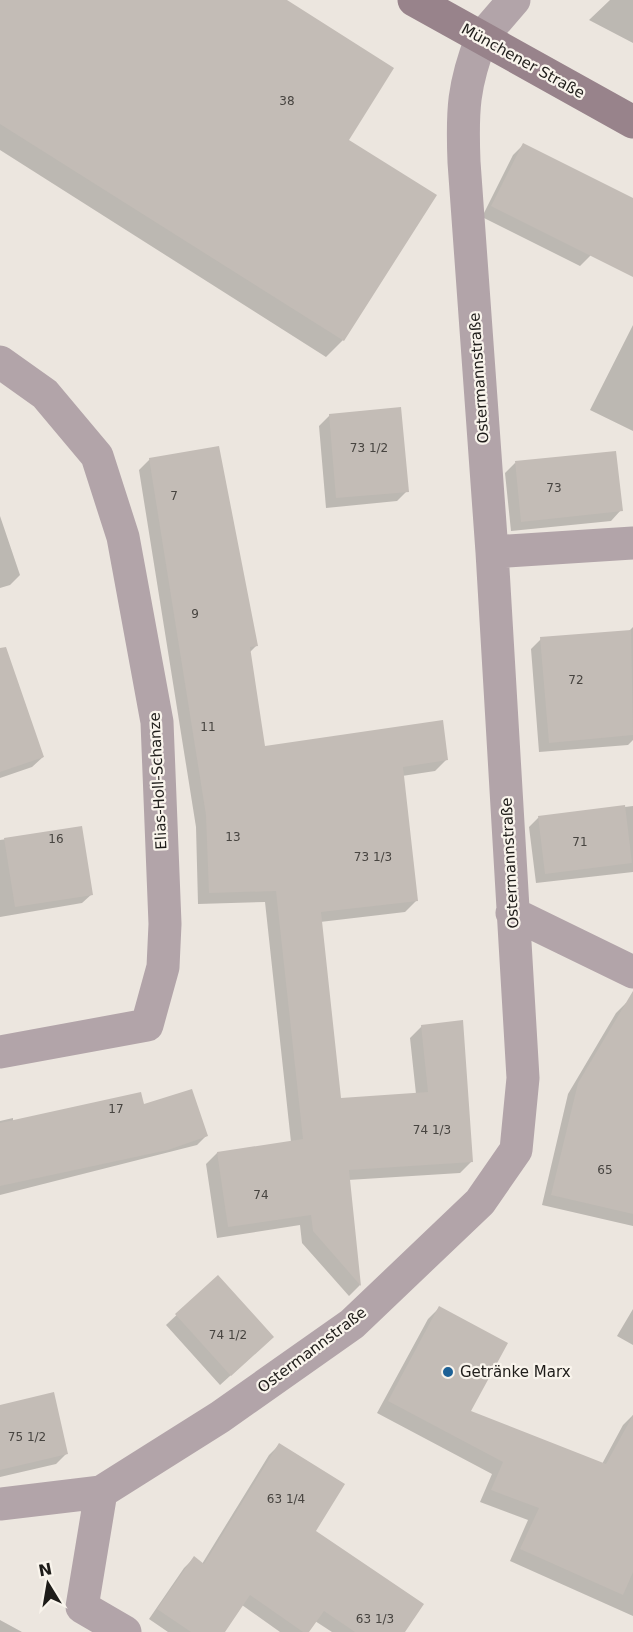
<svg xmlns="http://www.w3.org/2000/svg" width="633" height="1632" font-family="'DejaVu Sans',sans-serif">
<style>
.shadow{fill:#0003}
.building{fill:#c3bcb6}
.lines{fill:none;stroke-linecap:round;stroke-linejoin:round}
.minor{stroke:#b2a4a9;stroke-width:33}
.tertiary{stroke:#b2a4a9;stroke-width:33}
.secondary{stroke:#98838b;stroke-width:33}
.poi-dot{fill:#1d6196;stroke:#f9f4ec;stroke-width:2}
.labels{text-anchor:middle;dominant-baseline:central;stroke-width:4.5;stroke-linejoin:round;paint-order:stroke}
.number-label{font-size:12px;fill:#474440}
.street-label{font-size:15px;fill:#1e1c19;stroke:#f9f4ec}
.poi-label{font-size:15px;fill:#1e1c19;stroke:#f9f4ec;text-anchor:start}
</style>
<rect width="100%" height="100%" fill="#ece6df"/>
<path class="shadow" d="M 0,0 L 284,0 L 347,140 L 435,195 L 343,340 L 326,357 L 0,150 Z
M 610,0 L 633,0 L 633,43 L 589,20 Z
M 523,145 L 591,255 L 580,266 L 482,217 L 513,155 Z
M 633,325 L 633,431 L 590,410 Z
M 330,415 L 407,491 L 397,501 L 326,508 L 319,426 Z
M 150,459 L 257,645 L 249,653 L 264,748 L 447,759 L 435,771 L 402,776 L 416,901 L 405,912 L 320,922 L 339,1099 L 416,1094 L 410,1038 L 422,1026 L 472,1161 L 460,1173 L 348,1180 L 360,1285 L 349,1296 L 302,1243 L 300,1225 L 217,1238 L 206,1164 L 217,1153 L 291,1142 L 265,902 L 198,904 L 196,827 L 139,470 Z
M 515,463 L 621,510 L 611,521 L 511,531 L 505,473 Z
M 0,516 L 20,575 L 10,585 L 0,588 Z
M 633,627 L 633,740 L 628,745 L 539,752 L 531,649 L 541,639 L 628,632 Z
M 0,655 L 43,757 L 32,767 L 0,778 Z
M 633,806 L 633,872 L 536,883 L 529,827 L 538,818 Z
M 81,828 L 92,894 L 82,903 L 0,917 L 0,840 Z
M 626,1003 L 633,1007 L 633,1226 L 542,1205 L 568,1094 L 616,1013 Z
M 143,1106 L 206,1136 L 197,1145 L 0,1195 L 0,1121 L 13,1118 L 13,1122 Z
M 217,1277 L 262,1347 L 220,1385 L 166,1325 Z
M 440,1307 L 468,1412 L 602,1464 L 623,1425 L 633,1415 L 633,1616 L 510,1561 L 528,1520 L 480,1502 L 492,1474 L 377,1413 L 428,1319 Z
M 633,1309 L 633,1345 L 617,1336 Z
M 0,1406 L 66,1454 L 56,1464 L 0,1477 Z
M 279,1445 L 314,1531 L 403,1632 L 332,1632 L 315,1621 L 307,1632 L 280,1632 L 242,1605 L 224,1632 L 168,1632 L 149,1619 L 184,1568 L 194,1558 L 202,1564 L 269,1455 Z
M 0,1620 L 22,1632 L 0,1632 Z"/>
<path class="building" d="M 0,0 L 287,0 L 394,68 L 349,140 L 437,195 L 344,341 L 0,124 Z
M 523,143 L 633,198 L 633,277 L 491,206 Z
M 401,407 L 409,492 L 336,498 L 329,414 Z
M 219,446 L 258,646 L 250,647 L 265,746 L 443,720 L 448,760 L 403,767 L 418,901 L 321,912 L 341,1098 L 428,1092 L 421,1025 L 463,1020 L 473,1162 L 349,1170 L 361,1286 L 313,1231 L 311,1215 L 228,1227 L 217,1152 L 303,1139 L 276,891 L 209,893 L 206,815 L 149,458 Z
M 616,451 L 623,511 L 521,522 L 515,461 Z
M 631,630 L 633,735 L 549,743 L 540,637 Z
M 6,647 L 44,757 L 0,772 L 0,648 Z
M 625,805 L 632,863 L 545,874 L 538,816 Z
M 82,826 L 93,895 L 15,907 L 4,838 Z
M 633,991 L 633,1214 L 551,1195 L 578,1083 Z
M 192,1089 L 208,1136 L 168,1150 L 0,1186 L 0,1123 L 141,1092 L 144,1104 Z
M 218,1275 L 274,1337 L 231,1376 L 175,1314 Z
M 439,1306 L 508,1343 L 471,1411 L 606,1464 L 633,1415 L 633,1572 L 623,1595 L 520,1549 L 539,1508 L 491,1490 L 503,1462 L 388,1401 Z
M 54,1392 L 68,1454 L 0,1470 L 0,1405 Z
M 279,1443 L 345,1484 L 316,1531 L 424,1604 L 405,1632 L 355,1632 L 324,1611 L 309,1632 L 303,1632 L 250,1595 L 225,1632 L 191,1632 L 157,1609 L 194,1556 L 204,1564 Z"/>
<g class="lines">
<path class="minor" d="M 0,362 L 45,394 L 97,456 L 123,537 L 157,722 L 165,924 L 163,967 L 147,1025 L 0,1052
M 492,552 L 633,543
M 512,913 L 633,972
M 101,1492 L 82,1607 L 125,1632
M 0,1504 L 101,1492 L 220,1417 L 352,1324 L 480,1202 L 516,1150 L 523,1078 L 492,552 L 464,162 C 462,111 463,85 482,37"/>
<path class="tertiary" d="M 482,37 L 514,0"/>
<path class="secondary" d="M 414,0 L 633,122"/>
</g>
<circle class="poi-dot" cx="448" cy="1372" r="6"/>
<g class="labels">
<g class="number-label">
<text x="287" y="101">38</text>
<text x="369" y="448">73 1/2</text>
<text x="554" y="488">73</text>
<text x="174" y="496">7</text>
<text x="195" y="614">9</text>
<text x="576" y="680">72</text>
<text x="208" y="727">11</text>
<text x="233" y="837">13</text>
<text x="56" y="839">16</text>
<text x="580" y="842">71</text>
<text x="373" y="857">73 1/3</text>
<text x="116" y="1109">17</text>
<text x="432" y="1130">74 1/3</text>
<text x="605" y="1170">65</text>
<text x="261" y="1195">74</text>
<text x="228" y="1335">74 1/2</text>
<text x="27" y="1437">75 1/2</text>
<text x="286" y="1499">63 1/4</text>
<text x="375" y="1619">63 1/3</text>
</g>
<g class="street-label">
<text transform="translate(523 61) rotate(29)">Münchener Straße</text>
<text transform="translate(479 378) rotate(-94)">Ostermannstraße</text>
<text transform="translate(158 781) rotate(-93)">Elias-Holl-Schanze</text>
<text transform="translate(510 863) rotate(-93)">Ostermannstraße</text>
<text transform="translate(312 1350) rotate(-37)">Ostermannstraße</text>
</g>
<g class="poi-label">
<text x="460" y="1372">Getränke Marx</text>
</g>
</g>
<g transform="translate(48 1584) rotate(349)" stroke="#f9f4ec" stroke-width="4.5" paint-order="stroke">
<path d="M0-4.5L10 22L0 15L-10 22Z" fill="#1e1c19"/>
<text y="-9" font-size="16" font-weight="bold" text-anchor="middle" fill="#1e1c19">N</text>
</g>
</svg>
